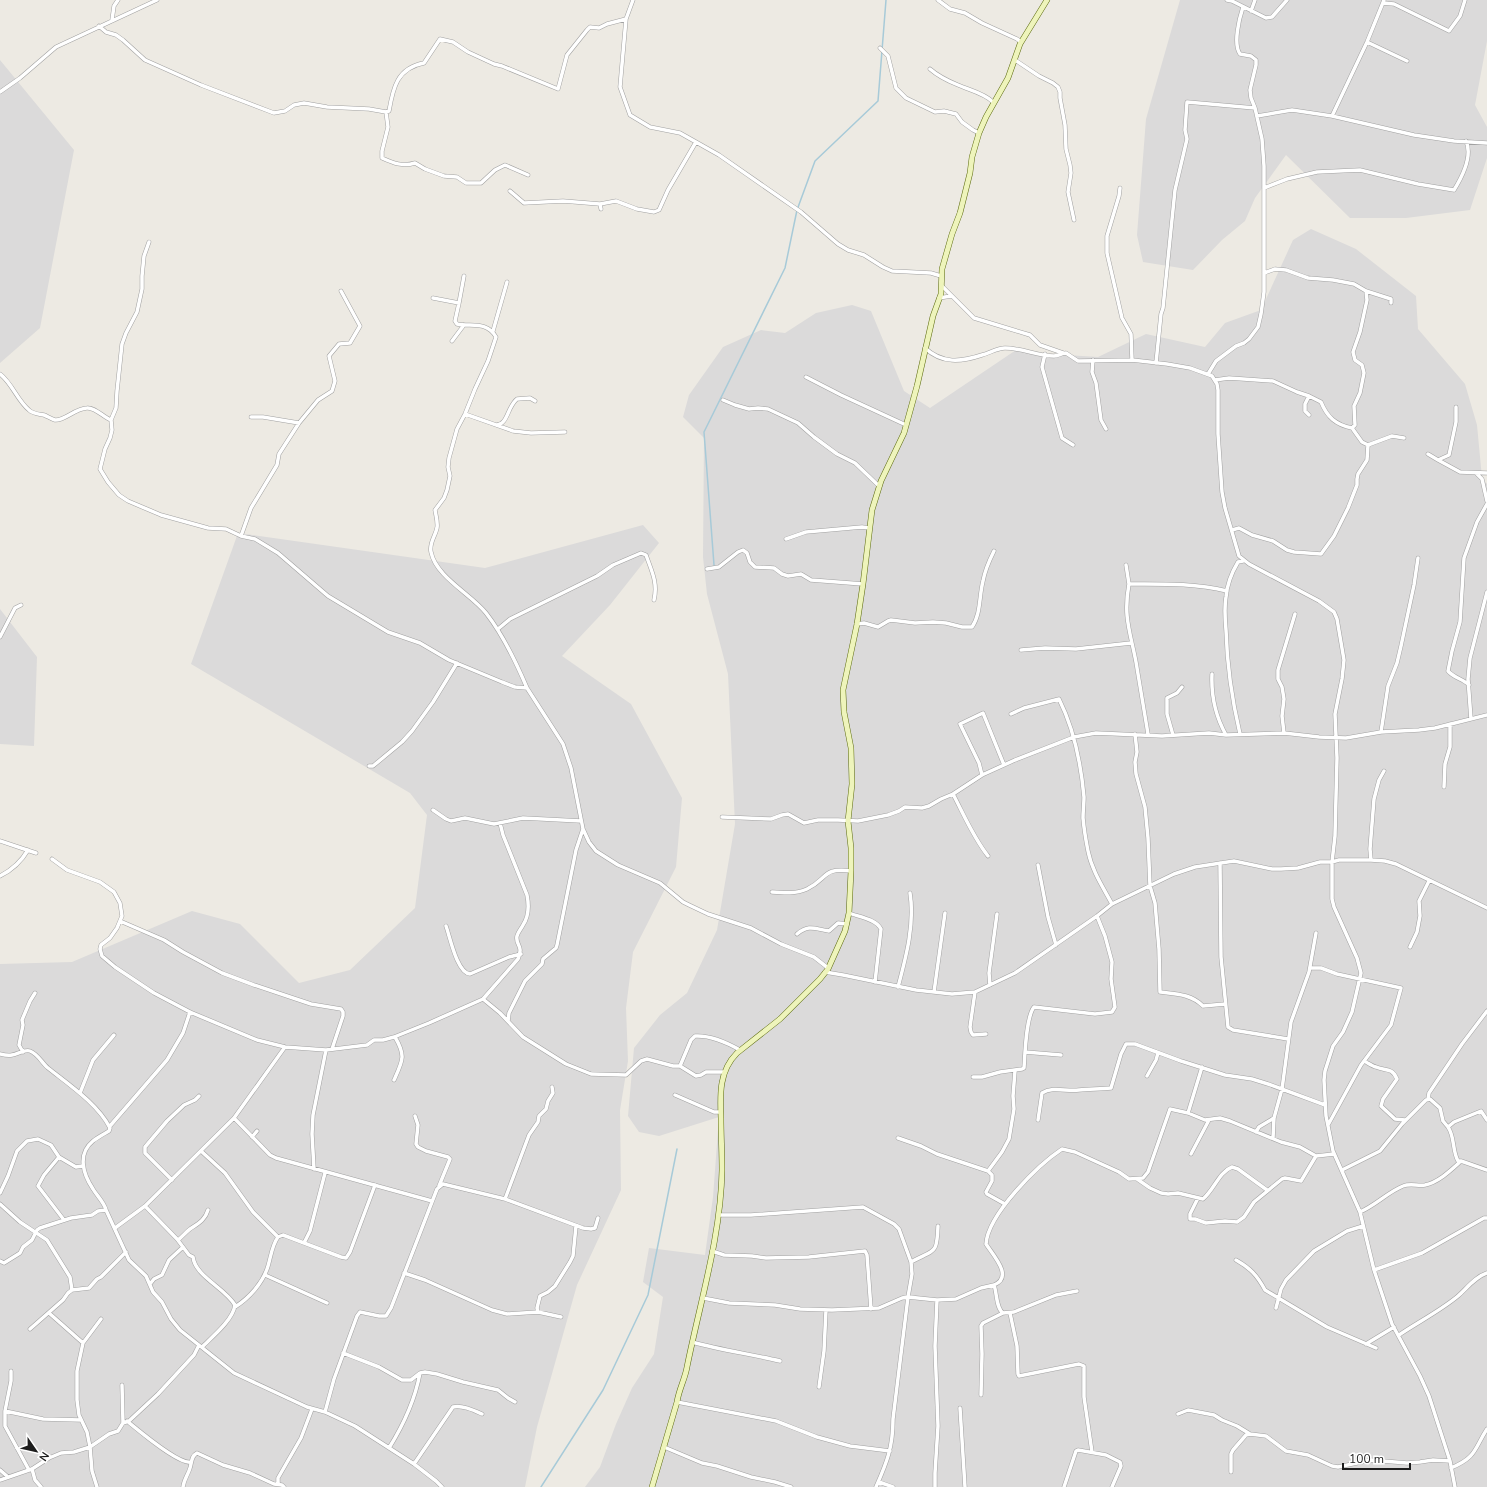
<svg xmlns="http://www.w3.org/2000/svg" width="1487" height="1487" font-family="'Nunito Sans',sans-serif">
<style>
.residential{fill:#dbdada}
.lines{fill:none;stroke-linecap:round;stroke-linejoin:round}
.stream{stroke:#a7cad8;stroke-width:1.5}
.street-casing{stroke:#a1a1a1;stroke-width:4.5}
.secondary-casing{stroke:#5b6a0e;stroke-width:6}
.street{stroke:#fff;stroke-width:3.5}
.secondary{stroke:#eef4bb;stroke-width:5}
</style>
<rect width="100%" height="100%" fill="#edeae3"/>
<path class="residential" d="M 1180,0 L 1487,0 L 1487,41 L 1475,105 L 1487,127 L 1487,158 L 1470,210 L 1406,218 L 1350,218 L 1286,155 L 1255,198 L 1245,221 L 1222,240 L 1193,270 L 1143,262 L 1137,235 L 1146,119 Z
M 0,60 L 74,150 L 40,328 L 0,363 Z
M 1311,229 L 1356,249 L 1416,296 L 1418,329 L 1465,384 L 1477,425 L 1482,478 L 1487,484 L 1487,1487 L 585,1487 L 600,1467 L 616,1424 L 632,1388 L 654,1354 L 663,1297 L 643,1282 L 649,1248 L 705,1255 L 713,1197 L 719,1117 L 659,1136 L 639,1132 L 628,1116 L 634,1048 L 660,1015 L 687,993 L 717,930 L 735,824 L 728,674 L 707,594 L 703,557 L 704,438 L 683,417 L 689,395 L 723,347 L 761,330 L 785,333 L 816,313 L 852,305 L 871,311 L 904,391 L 930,408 L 1016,350 L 1034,353 L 1098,357 L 1146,334 L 1205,347 L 1225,323 L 1261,310 L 1293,240 Z
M 643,525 L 659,543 L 610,605 L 562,656 L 631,704 L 682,798 L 676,867 L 633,952 L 626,1008 L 628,1061 L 620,1110 L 621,1190 L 577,1285 L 537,1427 L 525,1487 L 0,1487 L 0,964 L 72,962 L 192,911 L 240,924 L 299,983 L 350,970 L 415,908 L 427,815 L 410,793 L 191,664 L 238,533 L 485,568 Z
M 0,609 L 37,657 L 34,746 L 0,744 Z"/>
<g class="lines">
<path class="stream" d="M 714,565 L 704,432 L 785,268 L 797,210 L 815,161 L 878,101 L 886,0
M 541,1487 L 603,1390 L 648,1295 L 677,1149"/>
<defs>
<path id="street" d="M 633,0 L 626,19 L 620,87 L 630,115 L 650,127 L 680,133 L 719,155 L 801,212 L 838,244 L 848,250 L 864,255 L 883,267 L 892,271 L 931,273 L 941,276
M 938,0 L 950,9 L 965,13 L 982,23 L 1017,39 L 1021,42
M 1227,0 L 1232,1 L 1266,18 L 1272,17 L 1287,0
M 1383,3 L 1394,4 L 1449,31 L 1460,16 L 1465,0
M 1251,11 L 1255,0
M 112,20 L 114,6 L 118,0
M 99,26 L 106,32 L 116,35 L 123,40 L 145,60 L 201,85 L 274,113 L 285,111 L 294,105 L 304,103 L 327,107 L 369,109 L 386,112
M 1367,42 L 1407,61
M 880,48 L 888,56 L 896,88 L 906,98 L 935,112 L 944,111 L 956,114 L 962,122 L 973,130 L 979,133
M 1015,60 L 1039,76 L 1053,83 L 1058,87 L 1060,92 L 1060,98 L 1065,125 L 1066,149 L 1070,165 L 1071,173 L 1068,192 L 1074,220
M 930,69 C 938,76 948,81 958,85 C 969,90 984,93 993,102 L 995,101
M 0,92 L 20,78 L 56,47 L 157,0
M 1257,116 L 1292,110 L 1332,116 L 1414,135 L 1454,141 L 1487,143
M 1332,116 L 1367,42 L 1384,0
M 528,175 L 505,165 L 495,170 L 481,183 L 466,183 L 457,177 L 444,176 L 425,169 L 415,163 C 403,167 393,163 382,158 L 382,151 L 388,127 L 386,112 L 389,111 C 393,88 397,68 424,63 L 440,39 L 453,42 L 468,52 L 494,64 L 502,66 L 558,89 L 567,55 L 587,30 L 590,27 L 599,28 L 607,24 L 626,19
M 1120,188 L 1119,196 L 1107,236 L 1107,253 L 1122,318 L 1131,334 L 1132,360
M 1264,188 L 1287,179 L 1317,172 L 1360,170 L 1418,184 L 1454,190 C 1462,177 1473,156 1466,141
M 510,191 L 524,203 L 563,201 L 600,204
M 601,209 L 600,204 L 616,201 L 637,209 L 654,212 L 659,210 L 668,190 L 696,142
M 149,242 L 144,256 L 142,276 L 142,289 L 137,312 L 126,333 L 122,344 L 117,391 L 116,408 L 111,420 L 112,430 L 110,438 L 105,449 L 100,469 L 108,482 L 119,495 L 128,501 L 161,515 L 208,528 L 226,529 L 241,536 L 255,539 L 278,553 L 328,596 L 388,632 L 420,643 L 449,660 L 502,682 L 515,687 L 527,688 L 563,744 L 571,768 L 583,829 L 589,842 L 596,851 L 618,865 L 660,883 L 683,902 L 689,905 L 708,914 L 751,928 L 781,944 L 814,957 L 828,968
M 1264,273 L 1275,269 L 1286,270 L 1308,278 L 1333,280 L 1354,284 L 1366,291 L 1391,299 L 1391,303
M 942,286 L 974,318 L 1030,335 L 1040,345 L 1063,353
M 1366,291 L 1367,300 L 1360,332 L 1353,352 L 1355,360 L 1362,365 L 1364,373 L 1360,393 L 1354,406 L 1355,425 L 1352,428 L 1362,442 L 1368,445 L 1392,436 L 1404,438
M 433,298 L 459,303 L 455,321 L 457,324 C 472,327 487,321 496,337 L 488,361 L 475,389 L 465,414 L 457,429 L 449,458 L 448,467 L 450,476 L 447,490 L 444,498 L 435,510 C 436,516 438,522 437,528 C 435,537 429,543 431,552 C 436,577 471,594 486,613 C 504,636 516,662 527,688
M 939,298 L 951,296
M 459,303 L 464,276
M 493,331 L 507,282
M 452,341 L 464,325
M 925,348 C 942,364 961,362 982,355 C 990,353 997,348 1005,348 C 1022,348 1038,356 1054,356 C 1058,356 1062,353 1066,353 L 1078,361 L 1132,360 L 1167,364 L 1190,368 L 1212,376 L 1217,384 L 1218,390 L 1218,434 L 1222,492 L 1225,508 L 1239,556 L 1249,564 L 1319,601 L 1334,612 L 1337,619 L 1344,660 L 1342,679 L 1335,714 L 1337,758 L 1335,836 L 1332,862 L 1332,899 L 1334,907 L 1357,958 L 1361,973 L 1352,1012 L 1343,1032 L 1333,1046 L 1325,1071 L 1324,1080 L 1326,1116 L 1333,1151 L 1360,1212 L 1374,1270 L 1392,1324 L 1420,1376 L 1429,1396 L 1450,1461 L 1455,1487
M 1045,354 L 1042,367 L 1062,438 L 1073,445
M 1093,360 L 1092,372 L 1096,383 L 1101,420 L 1106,429
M 1156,363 L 1161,314 L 1163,308 L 1175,190 L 1187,139 L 1185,130 L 1187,102 L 1255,108
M 0,374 C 12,383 17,400 29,410 C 33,414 39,414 44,415 C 47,416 51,419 55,420 C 64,421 76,408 87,408 C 95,407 103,417 111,420
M 1208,374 L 1216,361 L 1236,346 L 1244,343 L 1249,339 L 1258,327 L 1261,314 L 1264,292 L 1264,166 L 1262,139 L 1255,108 L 1251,98 L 1250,90 L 1256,65 L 1256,60 L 1251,56 L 1240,54 C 1233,44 1239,19 1243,7
M 806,377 L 841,395 L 906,425
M 1215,380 L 1229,378 L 1273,381 L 1297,392 L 1309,396 L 1321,402 C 1327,417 1336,425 1352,428
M 1309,396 L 1305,404 L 1305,411 L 1309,415
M 723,400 L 735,405 L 749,409 L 758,408 L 768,409 L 798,423 L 814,437 L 837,454 L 855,463 L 879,486
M 465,414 L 513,431 L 531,433 L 565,432
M 251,417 L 263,417 L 299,423
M 496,425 C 508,425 507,407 517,399 L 530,398 L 535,401
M 1428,454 L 1438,460 L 1449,455 L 1456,422 L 1456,407
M 1438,460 L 1460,472 L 1487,473
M 1476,473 L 1482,479 L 1487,501
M 1232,530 L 1239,528 L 1252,535 L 1273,541 L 1287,550 L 1294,552 L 1321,554 L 1334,536 L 1348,508 L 1357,485 L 1357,479 L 1358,474 L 1367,460 L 1368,445
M 241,536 L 251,508 L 277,465 L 279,454 L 299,423 L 318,400 L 332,391 L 335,381 L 329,356 L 339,344 L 350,343 L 360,326 L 341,291
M 786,539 L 806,532 L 862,527 L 869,528
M 1126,565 L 1129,584 C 1163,584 1194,583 1227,591
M 707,569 L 719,567 L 738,552 L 743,550 L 747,553 L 750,562 L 755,567 L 774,568 L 782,574 L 788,576 L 801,574 L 811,580 L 863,584
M 1129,584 C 1123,616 1130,631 1136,662 C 1140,686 1144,710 1148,734
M 857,624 L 864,623 L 878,627 L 888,621 L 891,620 L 915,623 L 933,622 L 946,623 L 962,627 L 972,627 C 981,614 979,596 983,581 C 985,570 989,561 994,551
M 498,629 L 510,619 L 597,576 L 613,565 L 641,553 L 646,555 C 652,572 658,583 654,600
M 0,637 L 15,608 L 21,605
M 1021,650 L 1045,648 L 1076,649 L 1131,643
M 1212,674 C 1211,695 1216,717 1226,735
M 1469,685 C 1463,679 1454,678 1448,671 L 1452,651 L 1460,622 L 1464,558 L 1477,522 L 1487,504
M 1011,714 L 1024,708 L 1059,699 C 1074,729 1081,764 1084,797 C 1084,804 1083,811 1083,818 C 1084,829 1086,841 1088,851 C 1092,871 1103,887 1112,904
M 1471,719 L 1468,679 L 1470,658 L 1487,592
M 1381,732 L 1388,686 L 1397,663 L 1401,646 L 1414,585 L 1418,558
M 1284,733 L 1282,716 L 1284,699 L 1282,687 L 1278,679 L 1278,670 L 1295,614
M 1135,734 L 1137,752 L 1135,762 L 1136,774 L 1145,807 L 1148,838 L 1150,886 L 1155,903 L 1159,949 L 1160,992 C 1176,994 1191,994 1203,1006 L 1225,1004
M 1240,734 C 1232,700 1227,665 1226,630 C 1225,619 1224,608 1226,597 C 1227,585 1232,572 1238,562 L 1243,561
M 1173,735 L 1167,714 L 1167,698 L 1177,693 L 1182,687
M 369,766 L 373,766 L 402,742 L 412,731 L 433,702 L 457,663
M 982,775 L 979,763 L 960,724 L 983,713 L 1004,765
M 1444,787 L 1445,764 L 1450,747 L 1450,724
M 953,794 C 964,815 973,837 988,856
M 433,810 L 446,819 L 451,821 L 465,818 L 494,824 L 523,818 L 581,821
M 722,817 L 771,819 L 782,815 L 788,814 L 804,823 L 818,820 L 838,820 L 858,821 L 888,815 L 899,811 L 905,807 L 922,808 L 929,806 L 941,799 L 953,794 L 982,775 L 1015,760 L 1074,737 L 1096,733 L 1162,736 L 1209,733 L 1226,735 L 1284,733 L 1319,737 L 1346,738 L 1381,732 L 1419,730 L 1435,728 L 1487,715
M 0,841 L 36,853
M 52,859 L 67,870 L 100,882 L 114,892 L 120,903 L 122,916 L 117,928 L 110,938 L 101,945 L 100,949 L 102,956 L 115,967 L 154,993 L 190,1012 L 257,1040 L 285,1047 L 326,1050 L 367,1045 L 374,1040 L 383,1040 L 394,1037 L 429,1023 L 483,999 L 500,1013 L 523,1037 L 566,1064 L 591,1074 L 626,1075 L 641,1061 L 647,1059 L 673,1066 L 680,1066 L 696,1076 L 701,1075 L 706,1072 L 724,1072
M 1371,860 L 1370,849 L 1374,799 L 1379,780 L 1384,771
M 1220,863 L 1221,957 L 1228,1027 L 1233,1030 L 1288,1039
M 1038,865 L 1048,917 L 1056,945
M 0,876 C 12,870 21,862 28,850
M 772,892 C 784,893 796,894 807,889 C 828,879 822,867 851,871
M 849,913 C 859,917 876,919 881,929 L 875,982
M 120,921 L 164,940 L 183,952 L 222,973 L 254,985 L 311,1004 L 341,1009 L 343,1012 L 343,1016 L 332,1049
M 446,926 C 450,937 457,973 470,974 L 509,957 L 521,954
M 797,934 C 809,924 815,929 829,931 L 838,923 L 847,924
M 1410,947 L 1417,932 L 1420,916 L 1419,901 L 1429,881
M 1310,968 L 1321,968 L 1337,974 L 1401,988 L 1391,1025 L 1361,1065 L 1328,1125
M 825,972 L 843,975 L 916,990 L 952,994 L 975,992 L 1015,973 L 1097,916 L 1112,904 L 1174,874 L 1195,867 L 1234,861 L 1272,869 L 1281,869 L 1298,868 L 1320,862 L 1332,862 L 1339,860 L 1371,860 L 1385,861 L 1396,864 L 1487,908
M 990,985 L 989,973 L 997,914
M 898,987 C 906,957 915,924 910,893
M 934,992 L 945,913
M 975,992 L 970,1027 L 971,1032 L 973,1035 L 986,1034
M 483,999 L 518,959 C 524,945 515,945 517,936 C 518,932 521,929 523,925 C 529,916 529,905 527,895 L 503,835 L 500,823
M 508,1021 L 509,1013 L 525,981 L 542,964 L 543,959 L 556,948 L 557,945 L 576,850 L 583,829
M 23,1052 L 19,1045 L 23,1025 L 22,1020 L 30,1001 L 35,993
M 1025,1052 L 1061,1055
M 0,1054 C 4,1055 8,1056 12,1055 C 18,1054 25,1049 30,1051 C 38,1054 42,1063 48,1068 C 68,1084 98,1104 110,1128 L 109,1131 C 104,1134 98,1137 93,1141 C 77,1154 83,1174 93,1189 C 97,1196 104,1202 106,1210
M 1364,1061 C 1368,1063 1372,1066 1376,1067 C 1385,1071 1392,1067 1397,1079 L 1383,1099 L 1381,1106 L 1395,1119 L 1405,1120
M 680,1066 L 691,1040 L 695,1036 C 711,1035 726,1042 740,1050
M 1147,1076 L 1156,1060 L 1158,1053
M 973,1077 L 982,1077 L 1000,1072 L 1022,1069 L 1024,1068 C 1025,1054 1026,1017 1034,1007 L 1095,1014 L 1112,1012 L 1115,1007 L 1111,979 L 1112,962 L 1105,936 L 1097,916
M 394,1080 C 403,1060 406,1056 395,1037
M 80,1093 L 93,1060 L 114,1035
M 675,1095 L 714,1112 L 721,1112
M 1428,1099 L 1429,1093 L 1462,1044 L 1487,1011
M 1188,1113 L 1202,1067
M 415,1116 L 418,1125 L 416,1144 L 418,1147 L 426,1151 L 448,1157 L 450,1159 L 439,1186
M 234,1118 L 270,1155 L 276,1158 L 432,1201
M 1038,1120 L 1042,1093 C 1053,1086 1067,1092 1079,1090 C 1090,1089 1100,1089 1111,1088 L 1121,1054 L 1126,1044 L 1135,1044 L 1181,1061 L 1225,1075 L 1252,1079 L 1268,1084 L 1325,1105
M 110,1126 L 167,1060 L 183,1033 L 190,1012
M 1256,1132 L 1259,1127 L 1274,1118
M 252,1137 L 257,1131
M 898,1138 L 921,1146 L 937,1154 L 988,1171 L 992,1175 L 992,1181 L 986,1192 L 987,1194 L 1005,1204
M 1273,1138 L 1274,1118 L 1282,1089 L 1291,1022 L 1309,972 L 1316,933
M 201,1151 L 225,1173 L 253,1212 L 278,1237
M 1191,1154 L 1209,1120
M 59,1157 L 44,1175 L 38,1186 L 64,1220
M 1461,1161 L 1458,1161 C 1452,1150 1455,1137 1448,1127 L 1454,1122 L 1481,1111 L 1487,1120
M 314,1169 L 312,1134 L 313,1115 L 326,1050
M 1342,1170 L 1380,1151 L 1402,1124 L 1426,1100 L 1430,1099 L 1440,1108 L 1443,1121 L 1448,1127
M 988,1171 L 1002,1152 L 1009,1139 L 1014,1109 L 1013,1096 L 1015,1071
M 1137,1179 L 1150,1188 L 1161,1193 L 1168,1194 L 1178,1193 L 1203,1199 C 1214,1190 1219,1172 1232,1167 L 1238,1169 L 1267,1190
M 172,1180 L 145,1153 L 145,1147 L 167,1121 L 184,1105 L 195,1100 L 199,1096
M 0,1193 L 8,1176 L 17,1151 L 27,1141 L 38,1139 L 51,1145 L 59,1157 L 76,1167 L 82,1166
M 1198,1198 L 1190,1214 L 1190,1219 L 1195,1219 L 1206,1223 L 1225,1221 L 1237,1222 L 1244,1217 L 1254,1202 L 1282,1179 L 1285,1178 L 1301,1181 L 1316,1156
M 505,1199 L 529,1135 L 538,1122 L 539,1116 L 546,1109 L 548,1101 L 553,1093 L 552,1087
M 0,1204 L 20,1222 L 47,1240 L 70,1277 L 72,1290
M 145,1206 L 177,1239 L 189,1255 L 193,1257 C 195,1276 225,1288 235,1305 C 233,1320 212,1337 202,1347
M 1360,1212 C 1376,1205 1388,1192 1403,1186 C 1410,1183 1417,1186 1425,1185 C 1439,1182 1451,1170 1461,1161 L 1487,1170
M 719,1215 L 751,1215 L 863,1207 L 894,1224 L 899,1229 L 911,1262 L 912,1274 L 908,1297 L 893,1419 C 893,1447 887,1462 876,1487
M 115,1228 L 145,1206 L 234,1118 L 285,1047
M 178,1240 C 182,1237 186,1232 190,1229 C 199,1223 205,1220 208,1210
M 304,1243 L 341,1257 L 346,1258 L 350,1252 L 375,1185
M 712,1251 L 724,1255 L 752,1256 L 766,1258 L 809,1257 L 865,1251 L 867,1255 L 871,1309
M 1236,1260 C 1250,1268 1257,1275 1265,1290 L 1327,1327 L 1376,1348
M 0,1261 L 4,1263 L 20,1253 L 23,1247 L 32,1240 L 37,1230 L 40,1228 L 71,1218 L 92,1215 L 98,1211 L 106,1210 L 129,1260 L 146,1276 L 153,1292 L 162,1302 L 171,1319 L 180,1330 L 234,1373 L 307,1407 L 325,1412 L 355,1426 L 414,1464 L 436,1481 L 442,1487
M 911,1262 C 935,1249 937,1255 938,1226
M 1374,1270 L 1422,1253 L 1484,1218 L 1487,1218
M 404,1273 L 425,1280 L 492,1310 L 507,1314 L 538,1312 L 561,1317
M 265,1275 L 327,1303
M 150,1284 L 154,1279 L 162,1275 L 169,1260 L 183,1247
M 994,1285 C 1014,1277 993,1255 986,1244 C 988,1214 1038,1165 1062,1149 L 1075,1152 L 1119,1172 L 1129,1179 L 1143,1178 L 1148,1172 L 1170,1109 L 1188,1113 L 1205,1120 L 1220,1118 L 1230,1121 L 1281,1142 L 1300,1147 L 1316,1156 L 1334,1154
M 703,1298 L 729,1303 L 775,1305 L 800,1309 L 832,1310 L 879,1308 L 902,1298 L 908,1297 L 937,1300 L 956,1299 L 981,1288 L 994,1285 C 997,1293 996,1308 1003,1313 L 1014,1312 L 1056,1295 L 1077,1291
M 235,1307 C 249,1298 263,1283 268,1266 C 271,1256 272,1245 278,1237 L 283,1235 L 304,1243 L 310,1231 L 325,1173
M 1276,1308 L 1281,1289 L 1286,1280 L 1314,1251 L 1347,1231 L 1363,1226
M 538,1312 L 537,1308 L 540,1296 L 548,1292 L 555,1286 L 570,1262 L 573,1256 L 576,1226
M 49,1313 L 83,1343
M 1010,1313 L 1017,1346 L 1018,1374 L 1019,1376 L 1079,1364 L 1084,1366 L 1084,1397 L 1092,1452
M 30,1329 L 63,1300 L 68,1293 L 72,1290 L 89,1288 L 97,1279 L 101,1277 L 126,1252
M 1399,1335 C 1418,1322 1440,1311 1458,1296 C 1467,1288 1475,1277 1487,1273
M 692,1342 C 721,1350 750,1354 780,1361
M 1366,1344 L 1394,1327
M 343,1353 L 379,1367 L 402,1380 L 411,1380 L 420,1373 L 425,1372 L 437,1374 L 463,1382 L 498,1390 L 508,1398 L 515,1402
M 11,1371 L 11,1381 L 5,1411 L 5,1426 L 29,1470
M 122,1385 L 123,1423
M 819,1387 L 824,1351 L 826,1310
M 981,1395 L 982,1354 L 981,1326 L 983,1323 L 1003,1313
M 677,1402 L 776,1421 L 817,1437 L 850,1446 L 890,1451
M 960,1408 L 965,1487
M 5,1411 L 43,1419 L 81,1420
M 325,1412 L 334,1379 L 357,1316 L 360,1312 L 379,1316 L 386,1316 L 391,1308 L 437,1189 L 443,1184 L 505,1199 L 583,1228 L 591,1229 L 595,1228 L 598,1218
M 1178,1414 L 1188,1410 L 1214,1415 L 1222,1420 L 1237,1426 L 1250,1434
M 127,1421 C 138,1430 179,1465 191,1462
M 664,1447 L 702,1463 L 717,1466 L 751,1477 L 775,1482 L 791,1487
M 389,1448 C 404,1424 415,1400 420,1373
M 414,1464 L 453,1407 C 462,1405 473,1410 482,1414
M 1451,1468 C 1477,1457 1474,1449 1487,1429
M 32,1469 L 35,1480 L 41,1487
M 0,1470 L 8,1477
M 1231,1472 L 1231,1454 L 1233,1450 L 1246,1435 L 1250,1434 L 1266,1436 L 1286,1451 L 1308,1455 L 1332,1466 L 1338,1467 L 1371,1460 L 1407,1463 L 1420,1462 L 1433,1460 L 1450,1461
M 0,1480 L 32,1469 L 49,1458 L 61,1453 L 74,1452 L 90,1447 L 109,1434 L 118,1431 L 123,1423 L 129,1421 L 158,1394 L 194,1355 L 199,1345
M 879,1482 L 893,1487
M 278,1484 L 278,1478 L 301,1438 L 312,1409
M 97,1487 L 92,1471 L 90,1447 L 87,1432 L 79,1415 L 77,1400 L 77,1371 L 83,1343 L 101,1319
M 183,1487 C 184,1479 188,1475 190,1468 C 192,1462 191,1456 197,1453 L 223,1465 L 250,1473 L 274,1484 L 282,1485 L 284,1487
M 935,1487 L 935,1473 L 938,1426 L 935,1346 L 937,1300
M 1064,1487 L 1076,1451 L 1078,1450 L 1106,1455 L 1120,1462 L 1121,1466 L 1112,1487"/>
<path id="secondary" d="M 652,1487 L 677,1402 C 679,1389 685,1379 687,1367 C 700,1302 721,1236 722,1170 C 722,1152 721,1135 721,1118 C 720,1094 719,1071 737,1053 L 780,1019 L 820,979 L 828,969 L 845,931 L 849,913 L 851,871 L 851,848 L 848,821 L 852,784 L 851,748 L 844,712 L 843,690 L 857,624 L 863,584 L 872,510 L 881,481 L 904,433 L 917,386 L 933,316 L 941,294 L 942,269 L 952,234 L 960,213 L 970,173 L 972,157 L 979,133 L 986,117 L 1008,78 L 1020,44 L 1047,0"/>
</defs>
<use href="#street" class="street-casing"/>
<use href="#secondary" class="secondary-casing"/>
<use href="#street" class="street"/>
<use href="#secondary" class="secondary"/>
</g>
<g transform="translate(36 1451) rotate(124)" stroke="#ffffff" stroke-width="3" paint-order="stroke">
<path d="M0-3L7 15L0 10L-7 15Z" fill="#1d1d1d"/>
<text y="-6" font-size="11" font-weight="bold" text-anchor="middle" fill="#1d1d1d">N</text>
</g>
<path d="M1343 1463v6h67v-6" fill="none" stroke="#1d1d1d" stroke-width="2"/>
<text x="1349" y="1463" font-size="12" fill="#1d1d1d" stroke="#ffffff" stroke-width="3" paint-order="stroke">100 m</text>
</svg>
